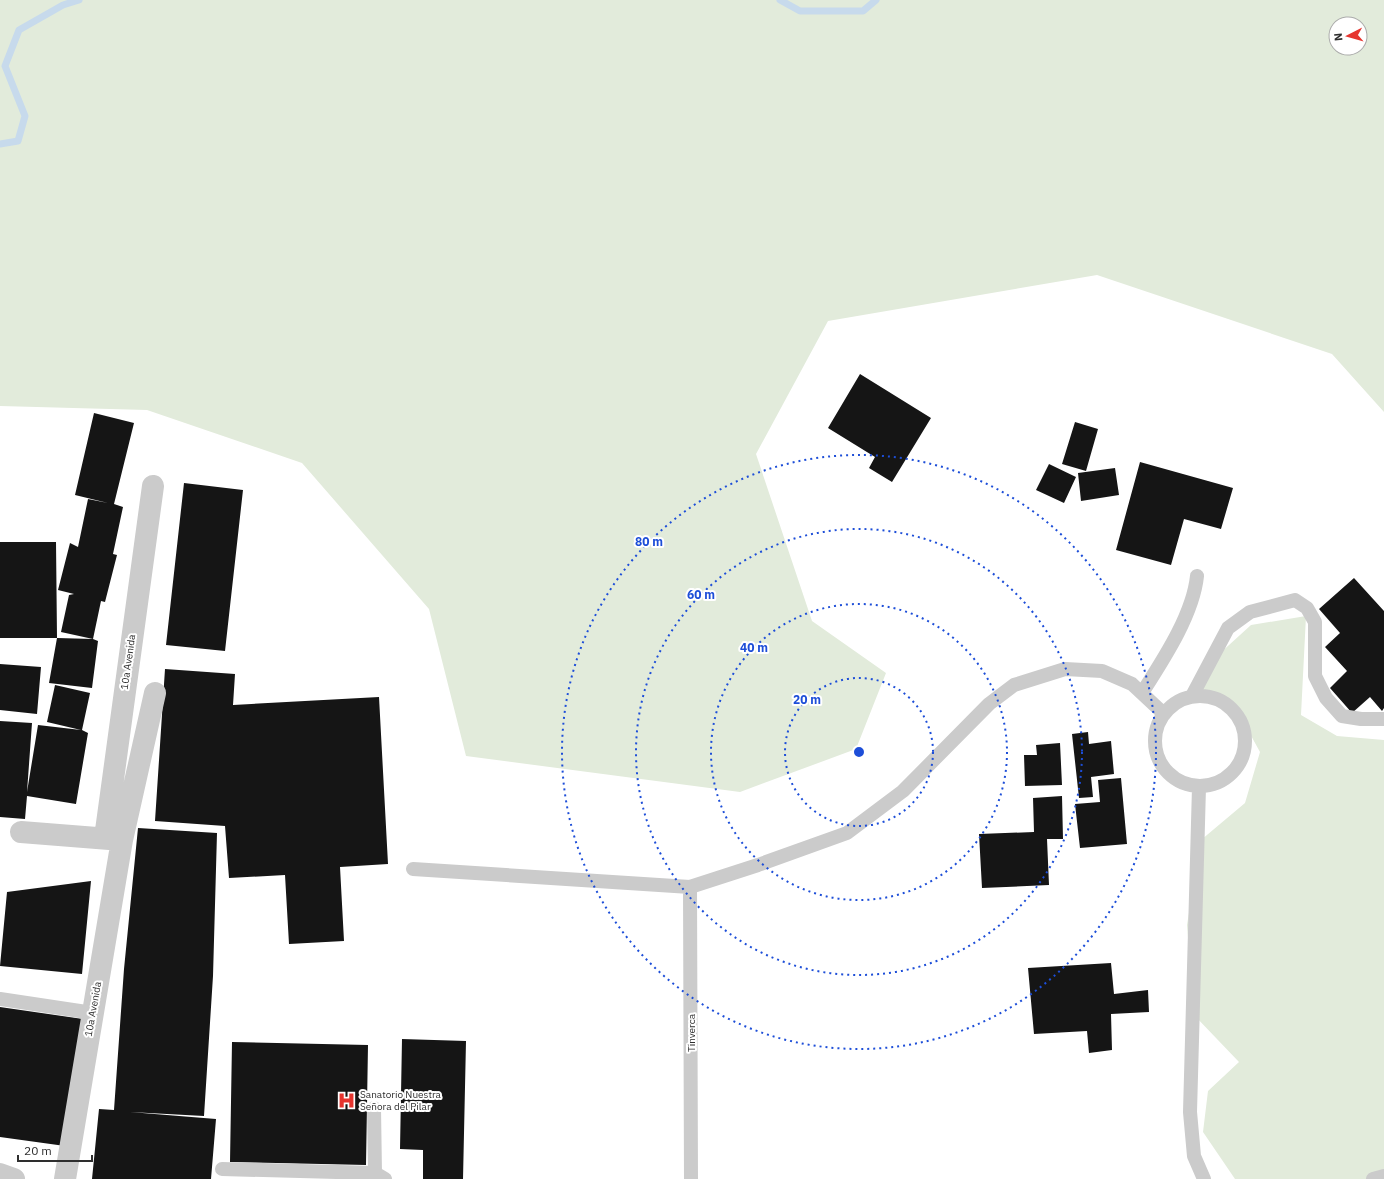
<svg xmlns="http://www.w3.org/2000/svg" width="1384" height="1179" font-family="'IBM Plex Sans',sans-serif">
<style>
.green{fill:#e2ebdb;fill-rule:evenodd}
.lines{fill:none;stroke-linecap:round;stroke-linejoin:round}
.stream{stroke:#c7daec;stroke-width:7}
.building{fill:#151515}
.service{stroke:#cbcbcb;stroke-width:14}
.minor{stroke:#cbcbcb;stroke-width:22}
.ring{fill:none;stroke:#1d4ed8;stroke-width:2;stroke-dasharray:2 4}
.labels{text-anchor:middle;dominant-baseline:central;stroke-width:4;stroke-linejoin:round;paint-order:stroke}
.street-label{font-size:10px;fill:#2e2e2e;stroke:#fff}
.poi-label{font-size:10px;fill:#2e2e2e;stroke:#fff;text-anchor:start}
.centre{fill:#1d4ed8;stroke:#fff;stroke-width:2}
.ring-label{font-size:12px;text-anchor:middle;font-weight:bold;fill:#1d4ed8;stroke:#fff;stroke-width:4;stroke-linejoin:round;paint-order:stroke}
</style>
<rect width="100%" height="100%" fill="#fff"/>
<path class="green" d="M 0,0 L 1384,0 L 1384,412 L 1332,354 L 1097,275 L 828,321 L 756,454 L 812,621 L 886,673 L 856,749 L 740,792 L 466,756 L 429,609 L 302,463 L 147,410 L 0,406 ZM 1336,24 L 1360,24 L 1360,48 L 1336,48 Z
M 1306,616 L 1301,715 L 1337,736 L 1384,740 L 1384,1179 L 1235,1179 L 1203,1132 L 1208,1091 L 1239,1062 L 1194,1015 L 1187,925 L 1201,840 L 1245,803 L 1260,752 L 1238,712 L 1200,693 L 1218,655 L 1251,625 Z"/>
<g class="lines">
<path class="stream" d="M 780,0 L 800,11 L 863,11 L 876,0
M 0,144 L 18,141 L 25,116 L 5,66 L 19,30 L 63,5 L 79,0"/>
</g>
<path class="building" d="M 860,374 L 931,418 L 892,482 L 869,468 L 875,457 L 828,428 Z
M 94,413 L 134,423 L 114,504 L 123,507 L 113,554 L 117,555 L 105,602 L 101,601 L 93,639 L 98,641 L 92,688 L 49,683 L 57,638 L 93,639 L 61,632 L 69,595 L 74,594 L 58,590 L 70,543 L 78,547 L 88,499 L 108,503 L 75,495 Z
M 1075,422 L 1098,429 L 1086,471 L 1062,464 Z
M 1140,462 L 1233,488 L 1221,529 L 1184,519 L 1171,565 L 1116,550 Z
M 1049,464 L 1076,477 L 1064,503 L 1036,490 Z
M 1115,468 L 1119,495 L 1081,501 L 1078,473 Z
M 184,483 L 243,490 L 225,651 L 166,645 Z
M 0,542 L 56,542 L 57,638 L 0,638 Z
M 1354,578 L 1384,611 L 1384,708 L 1382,711 L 1370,697 L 1352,713 L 1330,688 L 1347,671 L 1325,647 L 1340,633 L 1319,609 Z
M 0,664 L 41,667 L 37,714 L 0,710 Z
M 165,669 L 235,674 L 233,705 L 379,697 L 388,864 L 340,867 L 344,941 L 289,944 L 285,875 L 229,878 L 225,826 L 155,821 Z
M 55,685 L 90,693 L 82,730 L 88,733 L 76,804 L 27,796 L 25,819 L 0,817 L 0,721 L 32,723 L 27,792 L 38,725 L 81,730 L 47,722 Z
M 1088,732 L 1089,744 L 1111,741 L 1114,774 L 1091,777 L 1093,797 L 1079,798 L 1072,734 Z
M 1060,743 L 1062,785 L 1025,786 L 1024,755 L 1037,755 L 1036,745 Z
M 1121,778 L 1127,844 L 1080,848 L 1075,804 L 1100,802 L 1098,780 Z
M 1062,796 L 1063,839 L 1047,839 L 1049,885 L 982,888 L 979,834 L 1034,832 L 1033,798 Z
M 138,828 L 217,833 L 213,976 L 204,1116 L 130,1112 L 216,1119 L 211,1179 L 92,1179 L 99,1109 L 114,1110 L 124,969 Z
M 91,881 L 82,974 L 0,966 L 7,892 Z
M 1111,963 L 1114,994 L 1148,990 L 1149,1012 L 1111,1014 L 1112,1050 L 1089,1053 L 1087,1031 L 1034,1034 L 1028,968 Z
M 0,1007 L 83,1019 L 65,1146 L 0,1137 Z
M 402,1039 L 466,1041 L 463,1179 L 423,1179 L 423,1150 L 400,1149 Z
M 232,1042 L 368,1045 L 366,1165 L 230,1162 Z"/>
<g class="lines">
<path class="service" d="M 1142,693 C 1163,660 1193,615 1197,576
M1155 741a45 45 0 1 1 90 0a45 45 0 1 1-90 0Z
M 1192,696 L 1228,628 L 1250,612 L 1295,600 L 1307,608 L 1315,622 L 1315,676 L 1326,698 L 1342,716 L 1361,719 L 1384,719
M 1199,787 L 1190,1112 L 1194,1156 L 1204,1179
M 413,869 L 690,887 L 758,865 L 847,833 L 903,791 L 989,704 L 1014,685 L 1065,669 L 1102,671 L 1132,684 L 1163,713
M 690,887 L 691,1179
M 0,999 L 93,1013
M 374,1108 L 375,1173
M 222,1169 L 375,1173 L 385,1179
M 1373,1179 L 1384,1176"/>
<path class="minor" d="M 21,832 L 122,840 L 155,693
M 105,838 L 153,486
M 0,1174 L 14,1179
M 65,1179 L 122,840"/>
</g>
<g class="ring">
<circle cx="859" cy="752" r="74"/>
<circle cx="859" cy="752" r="148"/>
<circle cx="859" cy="752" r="223"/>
<circle cx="859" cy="752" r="297"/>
</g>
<defs>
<symbol id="hospital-bare" viewBox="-9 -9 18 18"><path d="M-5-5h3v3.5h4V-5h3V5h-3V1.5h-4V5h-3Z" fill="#e6352f" stroke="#fff" stroke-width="2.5" paint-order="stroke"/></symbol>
</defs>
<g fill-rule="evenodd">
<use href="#hospital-bare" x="334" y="1088" width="25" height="25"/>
</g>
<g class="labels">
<g class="street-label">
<text transform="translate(128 662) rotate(-82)">10a Avenida</text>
<text transform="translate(93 1009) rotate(-80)">10a Avenida</text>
<text transform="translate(691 1033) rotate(-90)">Tinverca</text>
</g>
<g class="poi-label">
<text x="360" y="1094">Sanatorio Nuestra<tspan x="360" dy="12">Señora del Pilar</tspan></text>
</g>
</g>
<circle cx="859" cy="752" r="6" class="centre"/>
<g class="ring-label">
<text x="649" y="546">80 m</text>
<text x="701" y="599">60 m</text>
<text x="754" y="652">40 m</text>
<text x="807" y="704">20 m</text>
</g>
<g transform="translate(1348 36) rotate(264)"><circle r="19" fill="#ffffff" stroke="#ababab"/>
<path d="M0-3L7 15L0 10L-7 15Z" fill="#e6352f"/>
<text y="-6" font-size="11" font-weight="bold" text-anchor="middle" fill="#2e2e2e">N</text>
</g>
<path d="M18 1155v6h74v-6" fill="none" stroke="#2e2e2e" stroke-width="2"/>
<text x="24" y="1155" font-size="12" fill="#2e2e2e" stroke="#ffffff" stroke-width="3" paint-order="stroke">20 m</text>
</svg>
